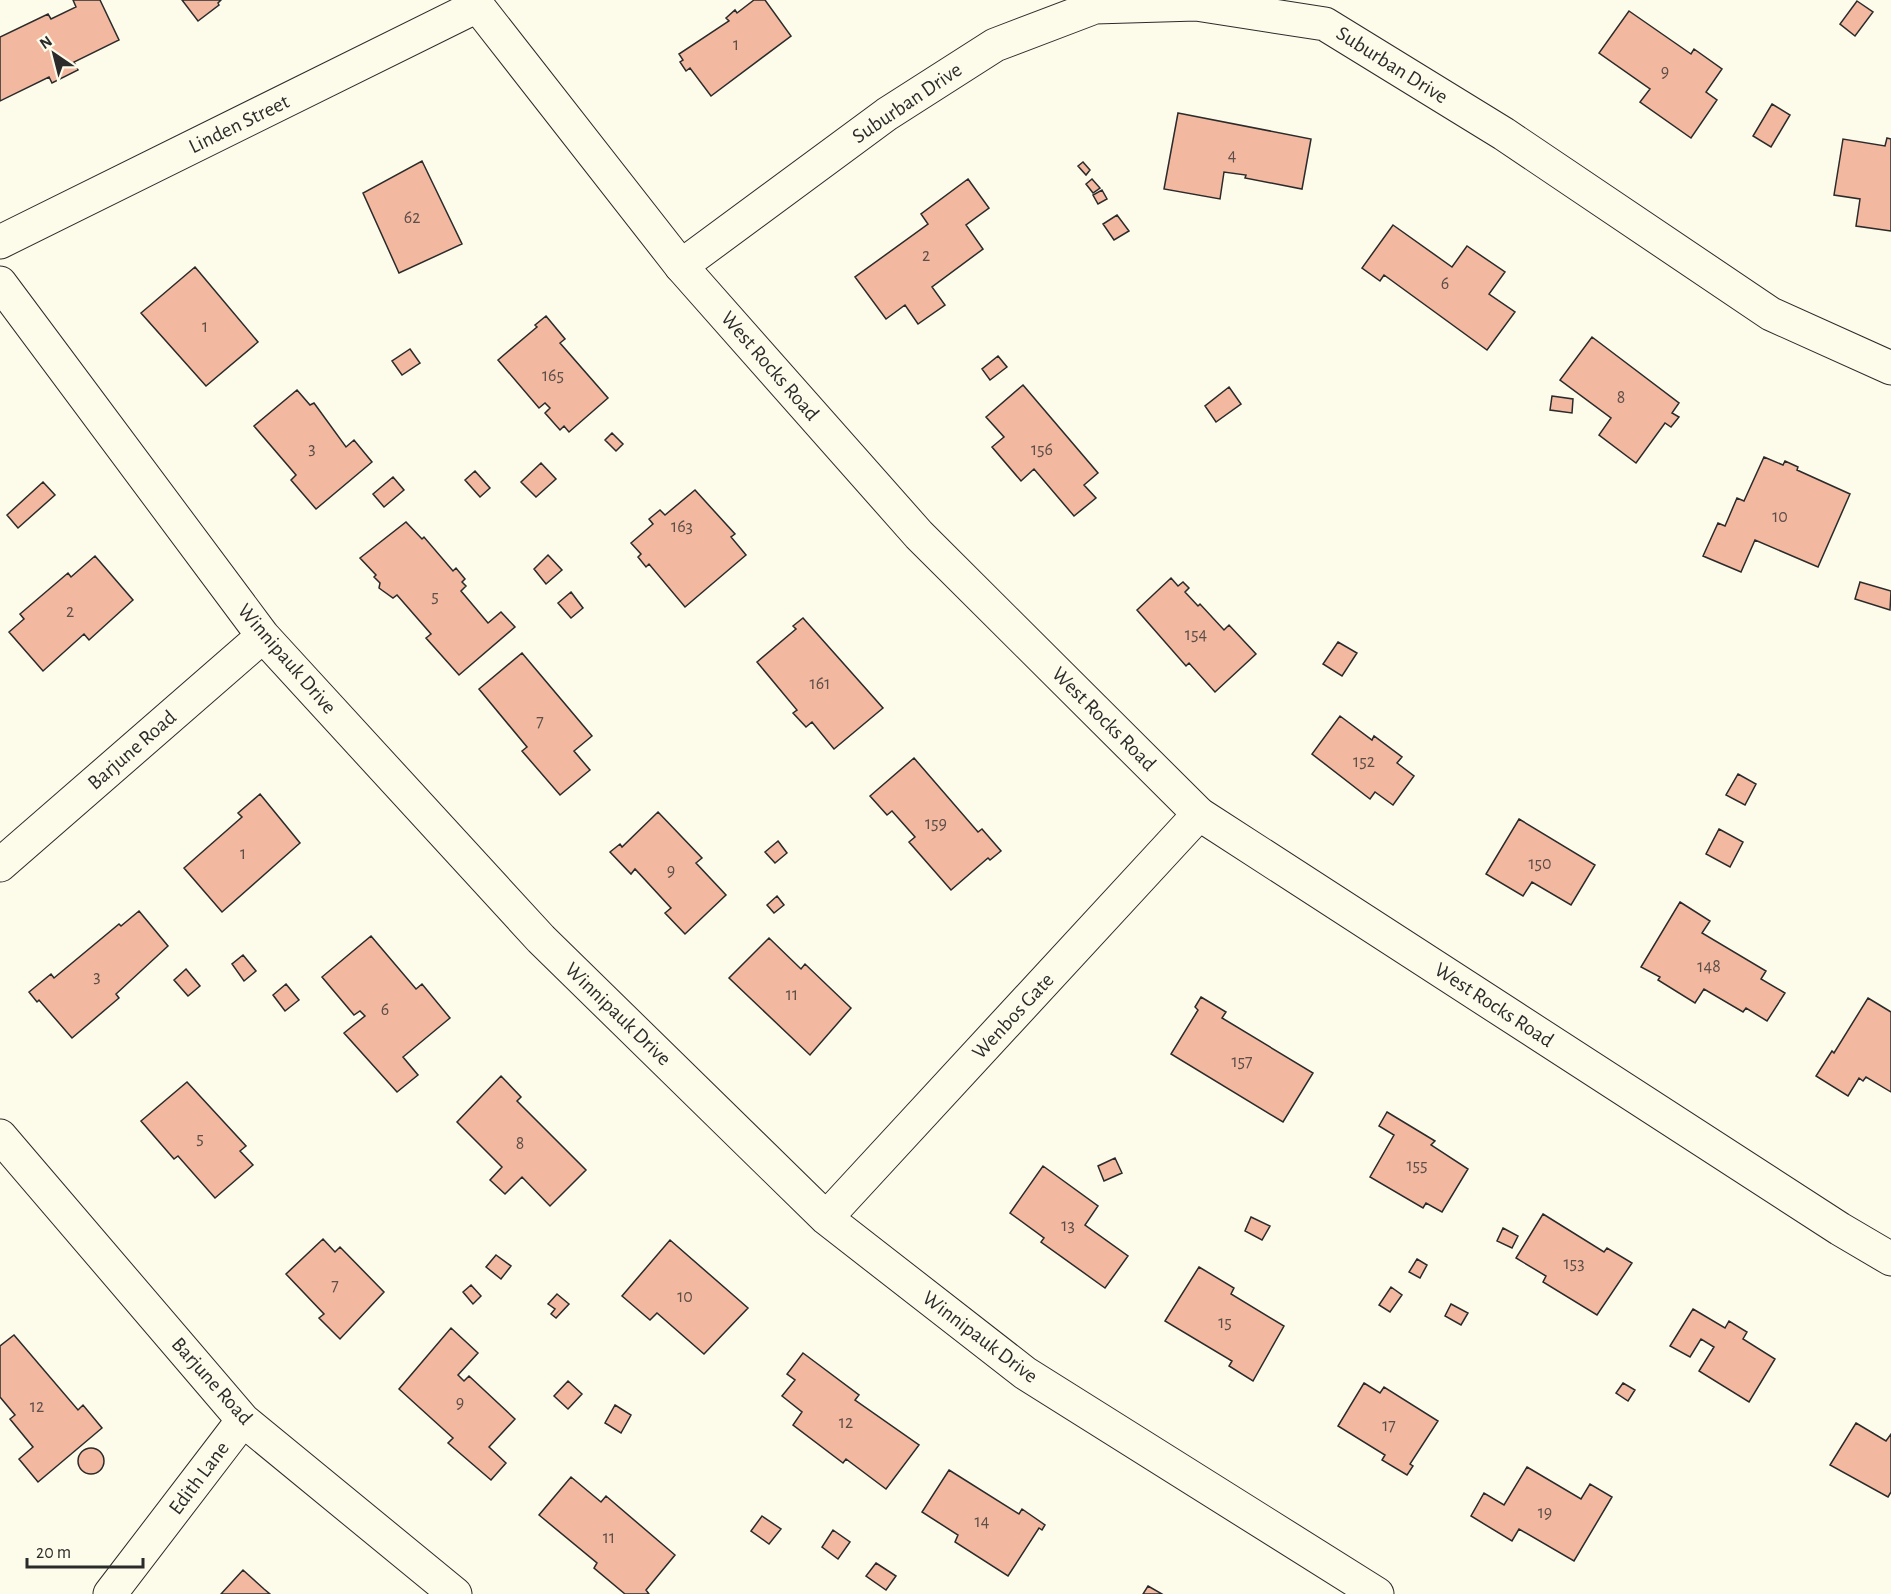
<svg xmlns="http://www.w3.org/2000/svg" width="1891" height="1594" font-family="'Alegreya Sans',sans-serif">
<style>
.building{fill:#f2b8a0;stroke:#2b2b2b;stroke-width:1.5}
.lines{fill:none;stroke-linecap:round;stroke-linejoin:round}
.minor-casing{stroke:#2b2b2b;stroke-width:35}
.major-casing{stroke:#2b2b2b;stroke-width:35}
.minor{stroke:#fdfbea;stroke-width:33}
.major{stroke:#fdfbea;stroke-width:33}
.labels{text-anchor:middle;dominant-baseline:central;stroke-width:4.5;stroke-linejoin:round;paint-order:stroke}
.number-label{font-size:18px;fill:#5d4e48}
.street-label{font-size:21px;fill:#2b2b2b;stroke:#fdfbea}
</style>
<rect width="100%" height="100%" fill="#fdfbea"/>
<path class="building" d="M 73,0 L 100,0 L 119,40 L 74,62 L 78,70 L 52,83 L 49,77 L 0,101 L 0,37 L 48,14 L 51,19 L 76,7 Z
M 182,0 L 221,0 L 218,3 L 219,5 L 198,21 Z
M 754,0 L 765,0 L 791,36 L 711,96 L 690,68 L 686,71 L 680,62 L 683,60 L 679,54 L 729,21 L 726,18 L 735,10 L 737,13 Z
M 1857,1 L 1873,12 L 1855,36 L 1840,24 Z
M 1629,11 L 1691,54 L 1694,49 L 1722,69 L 1706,92 L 1717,100 L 1691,138 L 1640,102 L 1650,89 L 1599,53 Z
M 1772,104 L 1790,115 L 1771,147 L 1753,136 Z
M 1178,113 L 1311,139 L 1302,189 L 1245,178 L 1246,175 L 1224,172 L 1220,199 L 1164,189 Z
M 1887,138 L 1891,139 L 1891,231 L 1856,226 L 1860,199 L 1834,195 L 1843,139 L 1885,146 Z
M 422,161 L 462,244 L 399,273 L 363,193 Z
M 1083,162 L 1090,170 L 1086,175 L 1078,166 Z
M 968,179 L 989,208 L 966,225 L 983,249 L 932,287 L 945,305 L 918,324 L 905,305 L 886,319 L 855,277 L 928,224 L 921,214 Z
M 1092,179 L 1100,188 L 1093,193 L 1086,184 Z
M 1102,190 L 1107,199 L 1098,204 L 1093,195 Z
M 1117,215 L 1129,231 L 1114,240 L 1103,224 Z
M 1393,225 L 1452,267 L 1467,246 L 1505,272 L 1489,294 L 1515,312 L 1487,350 L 1384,275 L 1380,281 L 1362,268 Z
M 195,267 L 258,342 L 206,386 L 141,313 Z
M 546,316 L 565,339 L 560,343 L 608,398 L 569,432 L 564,426 L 560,430 L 545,413 L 550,408 L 545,403 L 539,408 L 498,360 L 537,327 L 535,325 Z
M 1592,337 L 1679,403 L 1672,413 L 1679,417 L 1671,427 L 1665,423 L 1636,463 L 1599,435 L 1611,418 L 1560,380 Z
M 410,349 L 420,363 L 402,375 L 392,361 Z
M 998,356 L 1007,367 L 990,380 L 982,369 Z
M 1023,385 L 1098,473 L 1084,485 L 1096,498 L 1074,516 L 1034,469 L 1021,481 L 992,447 L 1004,437 L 986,417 Z
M 1229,387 L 1241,404 L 1216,422 L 1205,406 Z
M 297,390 L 310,405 L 314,403 L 346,447 L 354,440 L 372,462 L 316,509 L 291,480 L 296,475 L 254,426 Z
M 1552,396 L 1573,399 L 1572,413 L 1550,410 Z
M 612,433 L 623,444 L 616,451 L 605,440 Z
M 1764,457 L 1783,465 L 1785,461 L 1798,467 L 1797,470 L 1850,494 L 1818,567 L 1755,540 L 1741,572 L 1703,556 L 1718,523 L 1725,526 L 1737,498 L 1744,501 Z
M 541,463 L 556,479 L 536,497 L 521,482 Z
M 475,471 L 490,488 L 480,497 L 465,480 Z
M 393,477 L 404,490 L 384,507 L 373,494 Z
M 43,482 L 55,495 L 18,528 L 7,515 Z
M 695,490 L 735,534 L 731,537 L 746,555 L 685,607 L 649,564 L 646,567 L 638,557 L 641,554 L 631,543 L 653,524 L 649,519 L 660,510 L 665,515 Z
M 406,522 L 422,539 L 424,537 L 453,571 L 456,568 L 465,579 L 462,582 L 466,586 L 461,591 L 488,623 L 501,612 L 515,627 L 459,675 L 426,638 L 431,634 L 397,595 L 393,598 L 379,588 L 380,583 L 374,577 L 376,575 L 360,558 Z
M 548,555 L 562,570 L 546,584 L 534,569 Z
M 95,556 L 133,600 L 89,640 L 84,634 L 43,671 L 9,632 L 24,619 L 20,614 L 68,573 L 71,577 Z
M 1171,578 L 1178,586 L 1183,582 L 1189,588 L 1185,592 L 1198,606 L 1200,604 L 1224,630 L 1229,625 L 1256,654 L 1215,692 L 1189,663 L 1186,666 L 1137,610 Z
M 1860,582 L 1891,591 L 1890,610 L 1855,599 Z
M 571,592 L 583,608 L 571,618 L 558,603 Z
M 803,618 L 883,708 L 834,749 L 812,722 L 806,727 L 793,713 L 797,710 L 757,662 L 796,629 L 793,626 Z
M 1338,642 L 1357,653 L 1342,676 L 1323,664 Z
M 522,653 L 592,736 L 574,751 L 590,770 L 560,795 L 522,751 L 527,747 L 479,689 Z
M 1340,716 L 1372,740 L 1374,736 L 1402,757 L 1397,763 L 1414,776 L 1393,805 L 1375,792 L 1370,799 L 1312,754 Z
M 914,758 L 978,832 L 982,829 L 1001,851 L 990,860 L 988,858 L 951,890 L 909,842 L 915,837 L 892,811 L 887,815 L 870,796 Z
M 1738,774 L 1756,784 L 1745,805 L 1726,795 Z
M 260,794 L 300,843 L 222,912 L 184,868 L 242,817 L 238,813 Z
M 658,812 L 702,858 L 696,863 L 726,895 L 685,934 L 665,913 L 671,908 L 635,869 L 631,874 L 610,852 L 620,844 L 622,847 Z
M 1519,819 L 1595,865 L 1571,905 L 1532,882 L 1523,896 L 1486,874 Z
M 1719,829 L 1743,842 L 1730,867 L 1706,854 Z
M 778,841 L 787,853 L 775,863 L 765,852 Z
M 777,896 L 784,905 L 774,913 L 767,905 Z
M 1680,902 L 1710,921 L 1702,933 L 1766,971 L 1761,979 L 1785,993 L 1767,1021 L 1746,1008 L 1743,1012 L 1704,989 L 1695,1003 L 1658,980 L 1660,977 L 1641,967 Z
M 139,911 L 168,946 L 116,994 L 119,998 L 72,1038 L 39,1000 L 37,1002 L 29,992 L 51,974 L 54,978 L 119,924 L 121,926 Z
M 371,936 L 416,989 L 422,984 L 450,1018 L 403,1057 L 418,1075 L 397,1092 L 344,1033 L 365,1016 L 360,1011 L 354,1015 L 322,977 Z
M 769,938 L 801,969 L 805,964 L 851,1008 L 810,1055 L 729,978 Z
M 243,955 L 256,971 L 244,981 L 232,964 Z
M 186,969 L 200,986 L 188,996 L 174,980 Z
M 286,984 L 299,1000 L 285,1011 L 273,995 Z
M 1201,997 L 1226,1012 L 1222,1018 L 1313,1073 L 1283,1122 L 1171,1054 L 1198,1010 L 1195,1007 Z
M 1868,998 L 1891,1012 L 1891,1092 L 1866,1077 L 1863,1081 L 1859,1078 L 1848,1096 L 1816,1076 L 1832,1051 L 1834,1053 Z
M 501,1076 L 521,1097 L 517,1101 L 586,1170 L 550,1206 L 522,1177 L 505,1194 L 490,1180 L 502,1167 L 457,1122 Z
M 187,1082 L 246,1146 L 240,1151 L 253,1165 L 215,1198 L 178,1156 L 174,1159 L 141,1121 Z
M 1387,1112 L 1435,1141 L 1431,1145 L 1468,1169 L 1442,1212 L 1426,1203 L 1423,1208 L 1370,1177 L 1394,1135 L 1379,1126 Z
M 1115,1158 L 1122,1173 L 1104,1181 L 1098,1166 Z
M 1043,1166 L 1098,1206 L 1085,1225 L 1128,1256 L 1105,1288 L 1041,1242 L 1044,1238 L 1010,1213 Z
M 1543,1214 L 1604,1252 L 1607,1248 L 1632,1263 L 1597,1315 L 1543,1282 L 1546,1276 L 1516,1258 Z
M 1251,1217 L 1270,1226 L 1262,1240 L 1245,1231 Z
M 1503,1228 L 1518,1236 L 1512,1248 L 1497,1241 Z
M 323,1239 L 335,1252 L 340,1247 L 384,1292 L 340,1339 L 319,1318 L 324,1314 L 286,1274 Z
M 670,1240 L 748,1308 L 704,1354 L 657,1313 L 650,1320 L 622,1296 Z
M 496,1255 L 511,1266 L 501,1279 L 486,1267 Z
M 1417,1259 L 1427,1265 L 1420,1278 L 1409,1272 Z
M 1199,1267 L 1234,1288 L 1231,1294 L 1284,1326 L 1253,1381 L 1229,1366 L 1232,1361 L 1165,1321 Z
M 471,1285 L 481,1296 L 473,1304 L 463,1292 Z
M 1391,1287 L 1402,1295 L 1390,1312 L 1379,1305 Z
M 557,1294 L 569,1304 L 556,1318 L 551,1314 L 555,1309 L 548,1304 Z
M 1451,1304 L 1468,1313 L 1461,1325 L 1445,1316 Z
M 1693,1309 L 1725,1328 L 1729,1321 L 1747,1332 L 1743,1339 L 1775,1359 L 1749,1402 L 1699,1371 L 1714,1347 L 1701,1339 L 1690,1357 L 1670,1346 Z
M 451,1328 L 478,1353 L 458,1375 L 464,1381 L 469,1376 L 515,1419 L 489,1447 L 506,1463 L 491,1480 L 448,1443 L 453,1438 L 399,1389 Z
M 14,1335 L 78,1410 L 83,1405 L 102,1428 L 38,1482 L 19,1459 L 33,1447 L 10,1419 L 15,1415 L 0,1397 L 0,1346 Z
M 803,1353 L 859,1395 L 855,1400 L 919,1445 L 886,1489 L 846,1459 L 843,1463 L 793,1425 L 802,1412 L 782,1396 L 795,1380 L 787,1374 Z
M 568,1381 L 582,1394 L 568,1409 L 554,1396 Z
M 1364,1383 L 1380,1393 L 1384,1387 L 1438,1421 L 1410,1464 L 1413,1466 L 1407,1475 L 1382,1460 L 1385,1455 L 1338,1426 Z
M 1623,1383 L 1635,1390 L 1628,1401 L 1616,1393 Z
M 615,1405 L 631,1415 L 621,1433 L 605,1423 Z
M 1856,1423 L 1886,1441 L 1891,1434 L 1891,1492 L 1888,1497 L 1830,1465 Z
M78 1461a13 13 0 1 1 26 0a13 13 0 1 1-26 0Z
M 1527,1467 L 1581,1499 L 1590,1484 L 1612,1497 L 1574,1561 L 1519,1529 L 1512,1541 L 1471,1516 L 1484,1493 L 1504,1505 Z
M 949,1470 L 1019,1514 L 1022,1509 L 1045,1525 L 1042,1530 L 1039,1528 L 1008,1576 L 955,1542 L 958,1535 L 922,1512 Z
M 571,1477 L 601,1502 L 606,1496 L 675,1555 L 646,1590 L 649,1594 L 625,1594 L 594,1568 L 597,1563 L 539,1515 Z
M 762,1516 L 781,1529 L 769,1544 L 751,1531 Z
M 833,1530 L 850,1542 L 838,1559 L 822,1547 Z
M 876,1563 L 896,1576 L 886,1590 L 866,1576 Z
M 243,1570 L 264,1589 L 270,1594 L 221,1594 Z
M 1148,1586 L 1162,1594 L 1143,1594 Z"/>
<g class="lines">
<defs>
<path id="minor" d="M 0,242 L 477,6
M 681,266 L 887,114 L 995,45 L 1095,7 L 1196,4 L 1325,24 L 1504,134 L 1771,314 L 1891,368
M 0,283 L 263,636 L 541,939 L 826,1218 L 1025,1373 L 1377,1594
M 0,865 L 263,636
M 0,1136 L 243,1420 L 455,1594
M 826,1218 L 1199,814
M 110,1594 L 243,1420"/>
<path id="major" d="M 473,0 L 681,266 L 919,535 L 1199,814 L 1840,1229 L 1891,1259"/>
</defs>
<use href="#minor" class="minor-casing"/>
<use href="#major" class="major-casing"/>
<use href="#minor" class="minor"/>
<use href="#major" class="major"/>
</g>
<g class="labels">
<g class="number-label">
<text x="736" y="45">1</text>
<text x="1665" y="72">9</text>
<text x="1232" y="156">4</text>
<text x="412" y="218">62</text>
<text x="926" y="256">2</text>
<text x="1445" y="284">6</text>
<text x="205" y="327">1</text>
<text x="553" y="376">165</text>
<text x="1621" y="398">8</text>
<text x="312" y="449">3</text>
<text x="1042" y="450">156</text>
<text x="1780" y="517">10</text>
<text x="682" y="527">163</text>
<text x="435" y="597">5</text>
<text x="70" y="612">2</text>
<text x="1196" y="635">154</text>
<text x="820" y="684">161</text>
<text x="540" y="722">7</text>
<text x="1364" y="762">152</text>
<text x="936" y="824">159</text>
<text x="243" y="854">1</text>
<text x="1540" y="864">150</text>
<text x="671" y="871">9</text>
<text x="1709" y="967">148</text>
<text x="97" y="977">3</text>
<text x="792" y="995">11</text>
<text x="385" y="1010">6</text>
<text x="1242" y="1062">157</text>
<text x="200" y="1139">5</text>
<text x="520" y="1144">8</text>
<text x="1417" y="1166">155</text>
<text x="1068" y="1226">13</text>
<text x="1574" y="1264">153</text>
<text x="335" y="1286">7</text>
<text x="685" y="1297">10</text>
<text x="1225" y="1323">15</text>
<text x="460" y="1403">9</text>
<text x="37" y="1407">12</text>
<text x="846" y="1423">12</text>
<text x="1389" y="1426">17</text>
<text x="1545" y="1513">19</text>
<text x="982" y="1522">14</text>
<text x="609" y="1538">11</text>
</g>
<g class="street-label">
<text transform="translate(1392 65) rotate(32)">Suburban Drive</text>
<text transform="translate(907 103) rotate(-34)">Suburban Drive</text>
<text transform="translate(239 124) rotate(-26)">Linden Street</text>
<text transform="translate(770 366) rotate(49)">West Rocks Road</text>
<text transform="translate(287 659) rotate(49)">Winnipauk Drive</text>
<text transform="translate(1104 719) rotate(45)">West Rocks Road</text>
<text transform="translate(132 750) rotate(-41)">Barjune Road</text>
<text transform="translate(1494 1005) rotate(33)">West Rocks Road</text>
<text transform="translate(618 1014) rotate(44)">Winnipauk Drive</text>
<text transform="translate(1013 1016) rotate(-47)">Wenbos Gate</text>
<text transform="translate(980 1337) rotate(37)">Winnipauk Drive</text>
<text transform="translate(212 1381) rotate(48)">Barjune Road</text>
<text transform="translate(199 1478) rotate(-53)">Edith Lane</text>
</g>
</g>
<g transform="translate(54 54) rotate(325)" stroke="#fdfbea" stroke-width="4.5" paint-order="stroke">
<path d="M0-4.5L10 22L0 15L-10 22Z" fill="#2b2b2b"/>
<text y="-9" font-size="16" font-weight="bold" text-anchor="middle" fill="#2b2b2b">N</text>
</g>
<path d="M27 1558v9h116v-9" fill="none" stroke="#2b2b2b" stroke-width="3"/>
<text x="36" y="1558" font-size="18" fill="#2b2b2b" stroke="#fdfbea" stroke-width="4.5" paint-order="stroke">20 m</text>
</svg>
